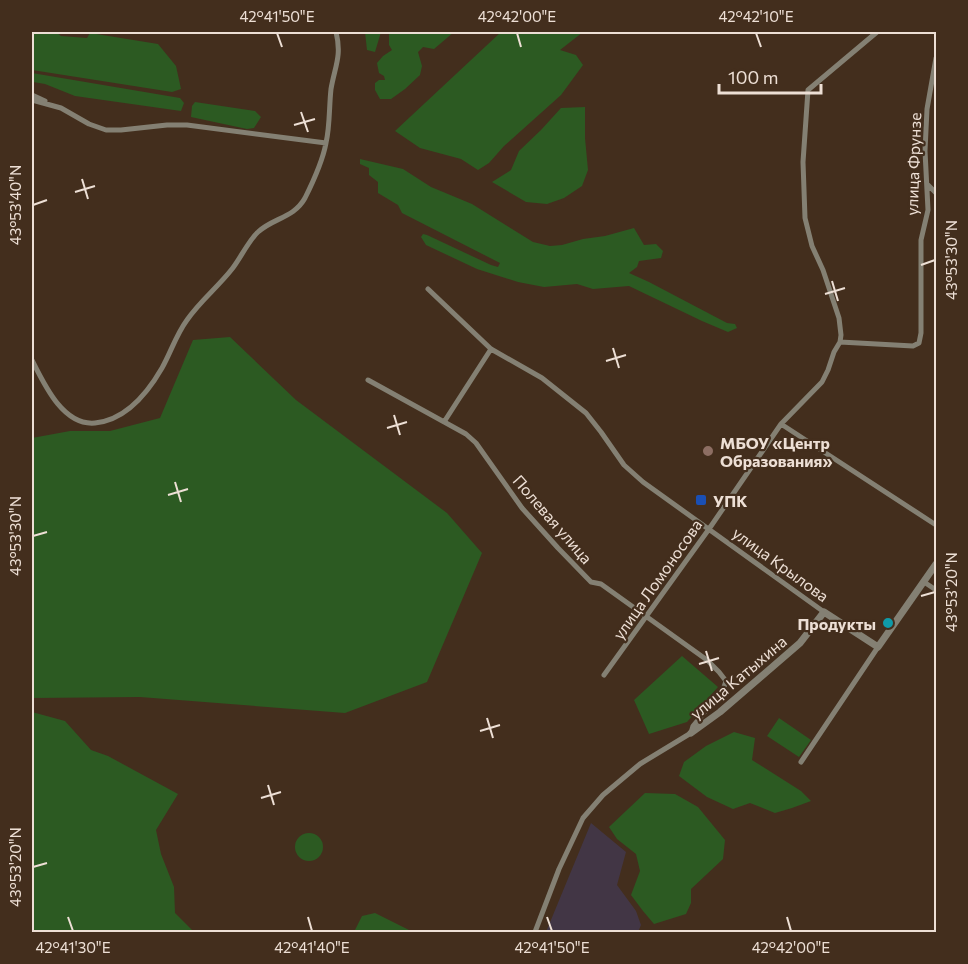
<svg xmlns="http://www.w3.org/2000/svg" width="968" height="964" font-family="Commissioner,sans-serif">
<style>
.industrial{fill:#423645}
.green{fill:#2c5a22}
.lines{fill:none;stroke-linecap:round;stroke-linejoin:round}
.minor{stroke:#848073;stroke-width:5}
.tertiary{stroke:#848073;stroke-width:7}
.ticks{fill:none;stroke:#eddfd5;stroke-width:2}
.education-dot{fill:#8d6e63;stroke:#432e1d;stroke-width:2}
.transit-dot{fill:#1a4fb4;stroke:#432e1d;stroke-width:2}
.culture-dot{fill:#0f9aa8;stroke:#432e1d;stroke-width:2}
.labels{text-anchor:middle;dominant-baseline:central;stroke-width:4.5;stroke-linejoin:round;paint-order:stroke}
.street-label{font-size:16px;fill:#eddfd5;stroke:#432e1d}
.poi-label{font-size:16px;font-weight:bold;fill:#eddfd5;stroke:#432e1d;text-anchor:start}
.neatline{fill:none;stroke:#eddfd5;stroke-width:2}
.ticks-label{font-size:15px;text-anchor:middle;fill:#eddfd5}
</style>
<rect width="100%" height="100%" fill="#432e1d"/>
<path class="industrial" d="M 591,823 L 626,852 L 617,885 L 636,911 L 641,925 L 638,932 L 546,932 Z"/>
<path class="green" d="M 32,32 L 56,32 L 61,36 L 87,38 L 90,33 L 158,44 L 176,66 L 181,89 L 172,92 L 32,70 Z
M 365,32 L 381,32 L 375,52 L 367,50 Z
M 389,32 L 454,32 L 434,49 L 423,47 L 418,52 L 422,66 L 420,75 L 405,89 L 391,99 L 380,99 L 375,90 L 375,83 L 379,80 L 385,80 L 384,76 L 379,73 L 377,63 L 383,56 L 392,50 L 389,45 Z
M 501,32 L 583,32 L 560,50 L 576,55 L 583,65 L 561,95 L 504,146 L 489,163 L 478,170 L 461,159 L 420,148 L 395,131 Z
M 32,73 L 180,98 L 184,103 L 181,111 L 75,96 L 45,84 L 33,82 L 32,80 Z
M 195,102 L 255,111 L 261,117 L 254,128 L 247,129 L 191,117 L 192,106 Z
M 585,107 L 585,138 L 588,170 L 582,186 L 564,198 L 547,204 L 526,202 L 492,182 L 511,170 L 519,151 L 541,130 L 561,108 Z
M 360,159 L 403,169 L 431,187 L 472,204 L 533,242 L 550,246 L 562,245 L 583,239 L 605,236 L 634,228 L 644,245 L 656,244 L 663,251 L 661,258 L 639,261 L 637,267 L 629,273 L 649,282 L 727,323 L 735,324 L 737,328 L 728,332 L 702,321 L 629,286 L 593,289 L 577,284 L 544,287 L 518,282 L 477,269 L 426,245 L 421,237 L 423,234 L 427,235 L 491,265 L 498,267 L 500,263 L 402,213 L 398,205 L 378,193 L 378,182 L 369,175 L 369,168 L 360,164 Z
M 230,337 L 296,400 L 447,513 L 482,553 L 427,682 L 345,713 L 140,697 L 32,698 L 32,438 L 70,431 L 110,431 L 160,418 L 193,340 Z
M 682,656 L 718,687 L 687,722 L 649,734 L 634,700 Z
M 32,712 L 65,721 L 91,750 L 108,756 L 178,794 L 156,830 L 161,854 L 174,887 L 175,913 L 194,932 L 32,932 Z
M 779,718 L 811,740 L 799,757 L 767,736 Z
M 734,732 L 755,738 L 752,760 L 801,791 L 811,801 L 792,808 L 775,813 L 750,803 L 733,809 L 707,797 L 679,776 L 684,762 L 706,746 Z
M 645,793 L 675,794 L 698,807 L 725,840 L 723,859 L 691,889 L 691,903 L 686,914 L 654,924 L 643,911 L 631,895 L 640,871 L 636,854 L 617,839 L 609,827 Z
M295 847a14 14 0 1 1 28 0a14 14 0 1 1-28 0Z
M 375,913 L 413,932 L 354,932 L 362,916 Z"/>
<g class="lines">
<path class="minor" d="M 32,95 L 45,101
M 32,100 L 61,108 L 89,124 L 106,130 L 121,130 L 167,125 L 187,125 L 326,143
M 927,184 L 936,193
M 428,289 L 491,349 L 542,378 L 586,413 L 601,432 L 624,465 L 643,482 L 824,612
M 840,342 L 913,346 L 919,343 L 921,333 L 921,240 L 928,210 L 925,151 L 927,109 L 936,58
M 32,360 C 44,384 63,426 95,423 C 126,420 147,394 162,368 C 171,352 176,335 187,320 C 200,301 218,287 232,269 C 240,259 249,240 258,232 C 273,218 294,218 305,198 C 312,184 323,159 326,143 C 330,126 329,107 331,89 C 335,66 342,56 336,32
M 368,380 L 466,434 L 476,443 L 522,508 L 558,548 L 591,582 L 601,584 L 707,660 L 719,672 L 726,681 L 723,690 L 693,726 L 691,733 L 640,764 L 603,795 L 583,818 L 559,869 L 535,932
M 444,422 L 491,349
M 781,424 L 936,525
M 924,582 L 936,590
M 604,675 L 709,529 L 781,424 L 822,382 L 828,370 L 834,352 L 840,342 L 841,335 L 839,318 L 823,270 L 812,246 L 805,218 L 803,162 L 808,90 L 877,32
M 801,762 L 878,647"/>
<path class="tertiary" d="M 691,733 L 720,712 L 800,643 L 824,612 L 878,647 L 936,564"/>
</g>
<path class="ticks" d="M 277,33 L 282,47M 517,33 L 521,47M 756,33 L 761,47M 301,112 L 308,132M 294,125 L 315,119M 82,179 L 88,199M 75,192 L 95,186M 33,205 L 47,200M 921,265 L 935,260M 832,281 L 838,301M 825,294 L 845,288M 613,348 L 619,368M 606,361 L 626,355M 394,415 L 400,435M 387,428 L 407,422M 175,482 L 181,502M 168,495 L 188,489M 33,536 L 47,532M 921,596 L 935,592M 706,651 L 712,671M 699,664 L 719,658M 487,718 L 493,738M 480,731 L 500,725M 268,785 L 274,805M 261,798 L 281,792M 33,867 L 47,863M 68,917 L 73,931M 308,917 L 312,931M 547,917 L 552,931M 787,917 L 791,931"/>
<circle class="education-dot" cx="708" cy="451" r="6"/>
<rect class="transit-dot" x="695" y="494" width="12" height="12" rx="3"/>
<circle class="culture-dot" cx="888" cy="623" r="6"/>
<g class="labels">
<g class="street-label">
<text transform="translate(913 164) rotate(-88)">улица Фрунзе</text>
<text transform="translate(553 519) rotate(49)">Полевая улица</text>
<text transform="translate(781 564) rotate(36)">улица Крылова</text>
<text transform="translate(657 579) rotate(-55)">улица Ломоносова</text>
<text transform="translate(738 677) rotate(-40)">улица Катыхина</text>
</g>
<g class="poi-label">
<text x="720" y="442">МБОУ «Центр<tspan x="720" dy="18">Образования»</tspan></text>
<text x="713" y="500">УПК</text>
<text x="876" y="623" text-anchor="end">Продукты</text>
</g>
</g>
<rect width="968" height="964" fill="none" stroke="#432e1d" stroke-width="66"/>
<path d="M719 84v9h102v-9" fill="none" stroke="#eddfd5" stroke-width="3"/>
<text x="728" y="84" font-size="18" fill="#eddfd5" stroke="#432e1d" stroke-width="4.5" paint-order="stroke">100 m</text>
<rect x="33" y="33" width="902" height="898" class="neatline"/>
<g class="ticks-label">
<text x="277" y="22">42°41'50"E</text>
<text x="517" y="22">42°42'00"E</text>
<text x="756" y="22">42°42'10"E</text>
<text transform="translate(16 205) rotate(-90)" y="5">43°53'40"N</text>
<text transform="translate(952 260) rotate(-90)" y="5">43°53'30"N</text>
<text transform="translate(16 536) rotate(-90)" y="5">43°53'30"N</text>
<text transform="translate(952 592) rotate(-90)" y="5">43°53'20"N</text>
<text transform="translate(16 867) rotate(-90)" y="5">43°53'20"N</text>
<text x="73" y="953">42°41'30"E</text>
<text x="312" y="953">42°41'40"E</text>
<text x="552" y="953">42°41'50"E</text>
<text x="791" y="953">42°42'00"E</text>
</g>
</svg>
